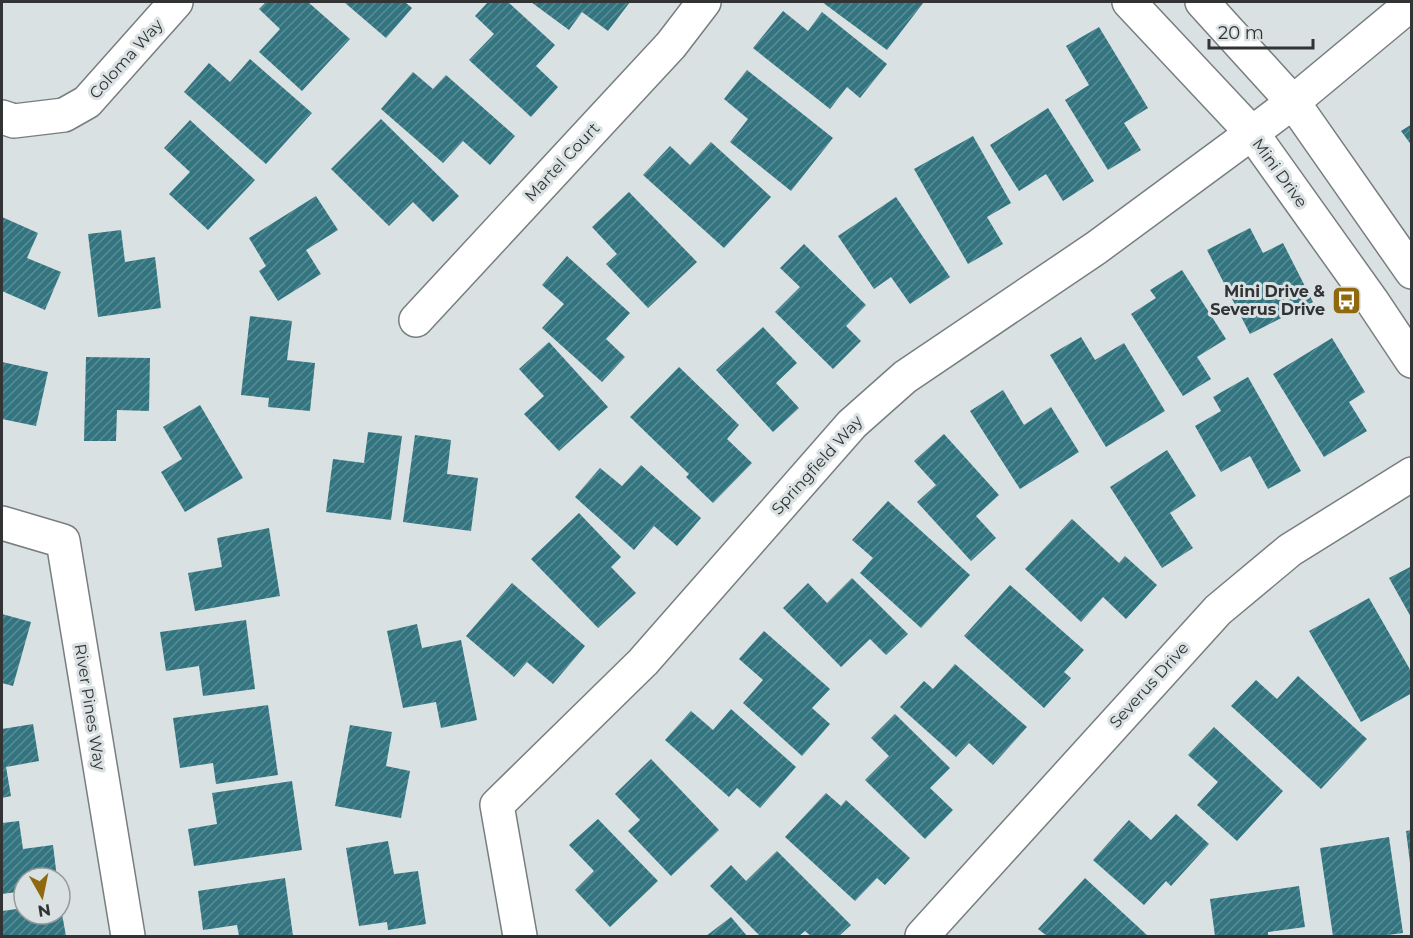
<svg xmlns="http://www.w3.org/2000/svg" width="1413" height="938" font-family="Montserrat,sans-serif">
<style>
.building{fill:url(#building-hatch)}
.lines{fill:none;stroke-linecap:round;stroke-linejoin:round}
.street-casing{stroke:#787e7f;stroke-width:36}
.secondary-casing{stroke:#787e7f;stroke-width:36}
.street{stroke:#fff;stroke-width:33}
.secondary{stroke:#fff;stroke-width:33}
.labels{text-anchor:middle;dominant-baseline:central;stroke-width:6;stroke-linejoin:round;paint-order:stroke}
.street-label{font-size:16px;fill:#313334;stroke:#dae1e2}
.poi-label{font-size:16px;font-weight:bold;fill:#313334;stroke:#dae1e2;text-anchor:end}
</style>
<defs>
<pattern id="building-hatch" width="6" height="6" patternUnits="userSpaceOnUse" patternTransform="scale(1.5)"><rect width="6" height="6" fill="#327580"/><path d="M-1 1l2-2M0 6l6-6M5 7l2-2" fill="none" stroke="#5d8c94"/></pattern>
</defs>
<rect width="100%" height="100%" fill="#dae1e2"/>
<path class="building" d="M 266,2 L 308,2 L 350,39 L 302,91 L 259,52 L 280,29 L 259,9 Z
M 344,2 L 405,2 L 412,8 L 386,38 Z
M 488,2 L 508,2 L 555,45 L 536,66 L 558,87 L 531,117 L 469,60 L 494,34 L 475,16 Z
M 531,2 L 630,2 L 608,31 L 582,12 L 569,30 Z
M 822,2 L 924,2 L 887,50 Z
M 783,11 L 808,31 L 822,12 L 887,64 L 860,98 L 847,87 L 830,109 L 753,48 Z
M 1099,27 L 1148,108 L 1124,123 L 1141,150 L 1108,170 L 1065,100 L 1089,85 L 1066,46 Z
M 250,59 L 312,113 L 266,164 L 184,92 L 209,63 L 230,82 Z
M 747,70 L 833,138 L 791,191 L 730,142 L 748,119 L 724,99 Z
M 413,72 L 433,89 L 446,75 L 515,136 L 490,165 L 463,141 L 443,163 L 381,109 Z
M 1048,108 L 1094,181 L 1063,201 L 1046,174 L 1019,191 L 990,145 Z
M 381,119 L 459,196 L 433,222 L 413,202 L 389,226 L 331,169 Z
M 190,120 L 255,180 L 208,230 L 169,194 L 190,172 L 164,148 Z
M 1412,124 L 1412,146 L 1401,131 Z
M 973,136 L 1011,203 L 987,217 L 1003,244 L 968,264 L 914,169 Z
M 711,142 L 771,197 L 724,248 L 643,175 L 670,146 L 690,165 Z
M 629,192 L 697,262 L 648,308 L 606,264 L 617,254 L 592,227 Z
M 316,196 L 338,230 L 306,250 L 321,274 L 278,301 L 259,271 L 266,266 L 249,238 Z
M 896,197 L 950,277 L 910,304 L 891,277 L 874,289 L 838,236 Z
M 2,217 L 38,233 L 27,258 L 61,272 L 45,310 L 2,291 Z
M 1250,228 L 1263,253 L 1283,243 L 1313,302 L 1250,334 L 1207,250 Z
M 121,230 L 125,262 L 155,257 L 161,308 L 98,317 L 88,234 Z
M 804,244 L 866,305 L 846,326 L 861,341 L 833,369 L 775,312 L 800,287 L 780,268 Z
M 567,256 L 630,313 L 606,339 L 625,357 L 602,382 L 542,328 L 564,304 L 542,285 Z
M 1182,270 L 1226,339 L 1197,357 L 1211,379 L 1183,396 L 1131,314 L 1156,298 L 1150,290 Z
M 250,316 L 292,321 L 287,360 L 315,363 L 310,411 L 268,407 L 269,398 L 241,395 Z
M 763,327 L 797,363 L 776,383 L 799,408 L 773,432 L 716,370 Z
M 1081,337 L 1095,360 L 1124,343 L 1165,411 L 1106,447 L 1050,355 Z
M 1332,338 L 1365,392 L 1349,402 L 1367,431 L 1324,457 L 1273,374 Z
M 549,342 L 608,407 L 559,451 L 524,414 L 544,396 L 519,369 Z
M 86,357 L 150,358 L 149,411 L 117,410 L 116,441 L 84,441 Z
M 2,362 L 48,372 L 36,426 L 2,419 Z
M 679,367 L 739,425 L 727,439 L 752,463 L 713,503 L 686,477 L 689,474 L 630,417 Z
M 1248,377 L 1301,471 L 1268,489 L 1250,456 L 1221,472 L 1195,426 L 1221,411 L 1213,397 Z
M 1003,390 L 1024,425 L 1051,407 L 1079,452 L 1020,489 L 970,411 Z
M 200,405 L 243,478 L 185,512 L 161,472 L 182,459 L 163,427 Z
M 368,432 L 402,436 L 391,520 L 326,512 L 333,459 L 364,463 Z
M 944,434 L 999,495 L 976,516 L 996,538 L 971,561 L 917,502 L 936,485 L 914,461 Z
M 415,435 L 451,440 L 447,474 L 478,478 L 471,531 L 403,522 Z
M 1167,450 L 1196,496 L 1170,513 L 1193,548 L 1162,568 L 1110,487 Z
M 641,465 L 701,518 L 677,546 L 654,526 L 634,550 L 575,497 L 600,468 L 622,486 Z
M 888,501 L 970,575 L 921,628 L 860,573 L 873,558 L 852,540 Z
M 579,513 L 621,557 L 611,567 L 636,593 L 598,628 L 531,559 Z
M 1072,519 L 1119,563 L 1125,556 L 1157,585 L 1126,619 L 1103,597 L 1081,622 L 1025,569 Z
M 269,528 L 280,596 L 195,611 L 188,573 L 222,567 L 217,538 Z
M 1412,566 L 1412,619 L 1389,578 Z
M 852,578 L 908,634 L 886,655 L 870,639 L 841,667 L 783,608 L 808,583 L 827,603 Z
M 512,583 L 585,646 L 553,684 L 527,662 L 514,677 L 466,636 Z
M 1010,585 L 1084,650 L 1064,672 L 1071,678 L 1044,708 L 964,636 Z
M 1369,598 L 1412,673 L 1412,693 L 1361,722 L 1309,631 Z
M 2,614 L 31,622 L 13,686 L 2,683 Z
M 246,620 L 255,689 L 203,696 L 199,666 L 166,671 L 160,632 Z
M 417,624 L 422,648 L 461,640 L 477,720 L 441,728 L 436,702 L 403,708 L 387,631 Z
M 764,631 L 830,689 L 812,708 L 830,724 L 802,756 L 743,703 L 763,680 L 739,659 Z
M 955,664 L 1027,727 L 993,765 L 969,743 L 956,757 L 900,707 L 924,681 L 933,689 Z
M 1298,676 L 1367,739 L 1321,789 L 1231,706 L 1256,680 L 1277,699 Z
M 268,705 L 278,775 L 216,784 L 213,763 L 180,768 L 173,718 Z
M 731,709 L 796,767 L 760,808 L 737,788 L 729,797 L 665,740 L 691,711 L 713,730 Z
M 895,714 L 950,768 L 930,788 L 953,810 L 925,839 L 865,780 L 889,756 L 871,738 Z
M 33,724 L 39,761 L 6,767 L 11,796 L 2,798 L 2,729 Z
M 350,725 L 392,732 L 386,766 L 410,771 L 401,818 L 335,806 Z
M 1214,727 L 1283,791 L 1237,841 L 1197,805 L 1218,782 L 1188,755 Z
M 651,759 L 719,830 L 671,876 L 628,831 L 640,820 L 615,794 Z
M 292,781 L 302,850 L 194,866 L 188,829 L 217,824 L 212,793 Z
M 826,793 L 841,806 L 846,800 L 910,858 L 885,885 L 877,878 L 855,901 L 785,837 Z
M 1176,814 L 1209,844 L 1171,886 L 1166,881 L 1144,905 L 1093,860 L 1129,820 L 1151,840 Z
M 598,819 L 658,881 L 610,927 L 575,890 L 594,871 L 569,845 Z
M 19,821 L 23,849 L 53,845 L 57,878 L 24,878 L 24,891 L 2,894 L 2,823 Z
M 1412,830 L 1412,863 L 1410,863 L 1406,831 Z
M 1389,837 L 1403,933 L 1380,936 L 1333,936 L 1320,848 Z
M 388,841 L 394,874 L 418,871 L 426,924 L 388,930 L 387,922 L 359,926 L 346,848 Z
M 777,851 L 851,925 L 839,936 L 811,936 L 805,931 L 799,936 L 760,936 L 710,886 L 731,865 L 746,881 Z
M 285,878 L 293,936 L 239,936 L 237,925 L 203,930 L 198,891 Z
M 1085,878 L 1148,936 L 1047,936 L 1038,929 Z
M 1299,886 L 1305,927 L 1268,932 L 1268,936 L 1215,936 L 1210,899 Z
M 60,903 L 66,936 L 2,936 L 2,911 L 24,908 L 24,914 L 60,914 Z
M 731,917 L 747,936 L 706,936 Z"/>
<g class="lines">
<defs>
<path id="street" d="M 2,117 L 14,121 L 64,115 L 87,102 L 176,2
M 416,320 L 671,45 L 704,2
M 2,523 L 63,541 L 128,936
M 520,936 L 497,805 L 643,662 L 852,424 L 905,377 L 1096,248 L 1252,133 L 1293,102 L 1412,3"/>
<path id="secondary" d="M 1129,2 L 1252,133 L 1372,301 L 1412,361
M 1202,2 L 1293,102 L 1412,272
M 922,936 L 1218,610 L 1290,550 L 1412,474"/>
</defs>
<use href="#street" class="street-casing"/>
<use href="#secondary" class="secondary-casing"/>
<use href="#street" class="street"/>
<use href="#secondary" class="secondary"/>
</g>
<defs>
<symbol id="bus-square" viewBox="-11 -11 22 22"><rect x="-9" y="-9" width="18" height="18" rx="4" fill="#90680e" stroke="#dae1e2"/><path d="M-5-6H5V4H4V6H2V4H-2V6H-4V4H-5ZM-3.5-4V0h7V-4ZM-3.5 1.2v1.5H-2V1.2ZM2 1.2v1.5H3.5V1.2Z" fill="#fff"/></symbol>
</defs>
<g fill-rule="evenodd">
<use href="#bus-square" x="1330" y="284" width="33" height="33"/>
</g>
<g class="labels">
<g class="street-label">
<text transform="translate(126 59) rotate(-48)">Coloma Way</text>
<text transform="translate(562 162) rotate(-47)">Martel Court</text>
<text transform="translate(1280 173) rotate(54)">Mini Drive</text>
<text transform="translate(817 465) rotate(-48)">Springfield Way</text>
<text transform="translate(1149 685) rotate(-48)">Severus Drive</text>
<text transform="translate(90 707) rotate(81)">River Pines Way</text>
</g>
<g class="poi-label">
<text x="1325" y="291">Mini Drive &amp;<tspan x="1325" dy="18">Severus Drive</tspan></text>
</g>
</g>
<rect width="1413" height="938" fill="none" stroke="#313334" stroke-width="6"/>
<g transform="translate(42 896) rotate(171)"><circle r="28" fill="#dae1e2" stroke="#969b9c" stroke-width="1.5"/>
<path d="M0-4.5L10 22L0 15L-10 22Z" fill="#90680e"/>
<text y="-9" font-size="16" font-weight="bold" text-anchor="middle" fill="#313334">N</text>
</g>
<path d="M1209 39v9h104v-9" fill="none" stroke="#313334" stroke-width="3"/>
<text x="1218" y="39" font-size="18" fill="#313334" stroke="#dae1e2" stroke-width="4.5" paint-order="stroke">20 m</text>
</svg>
